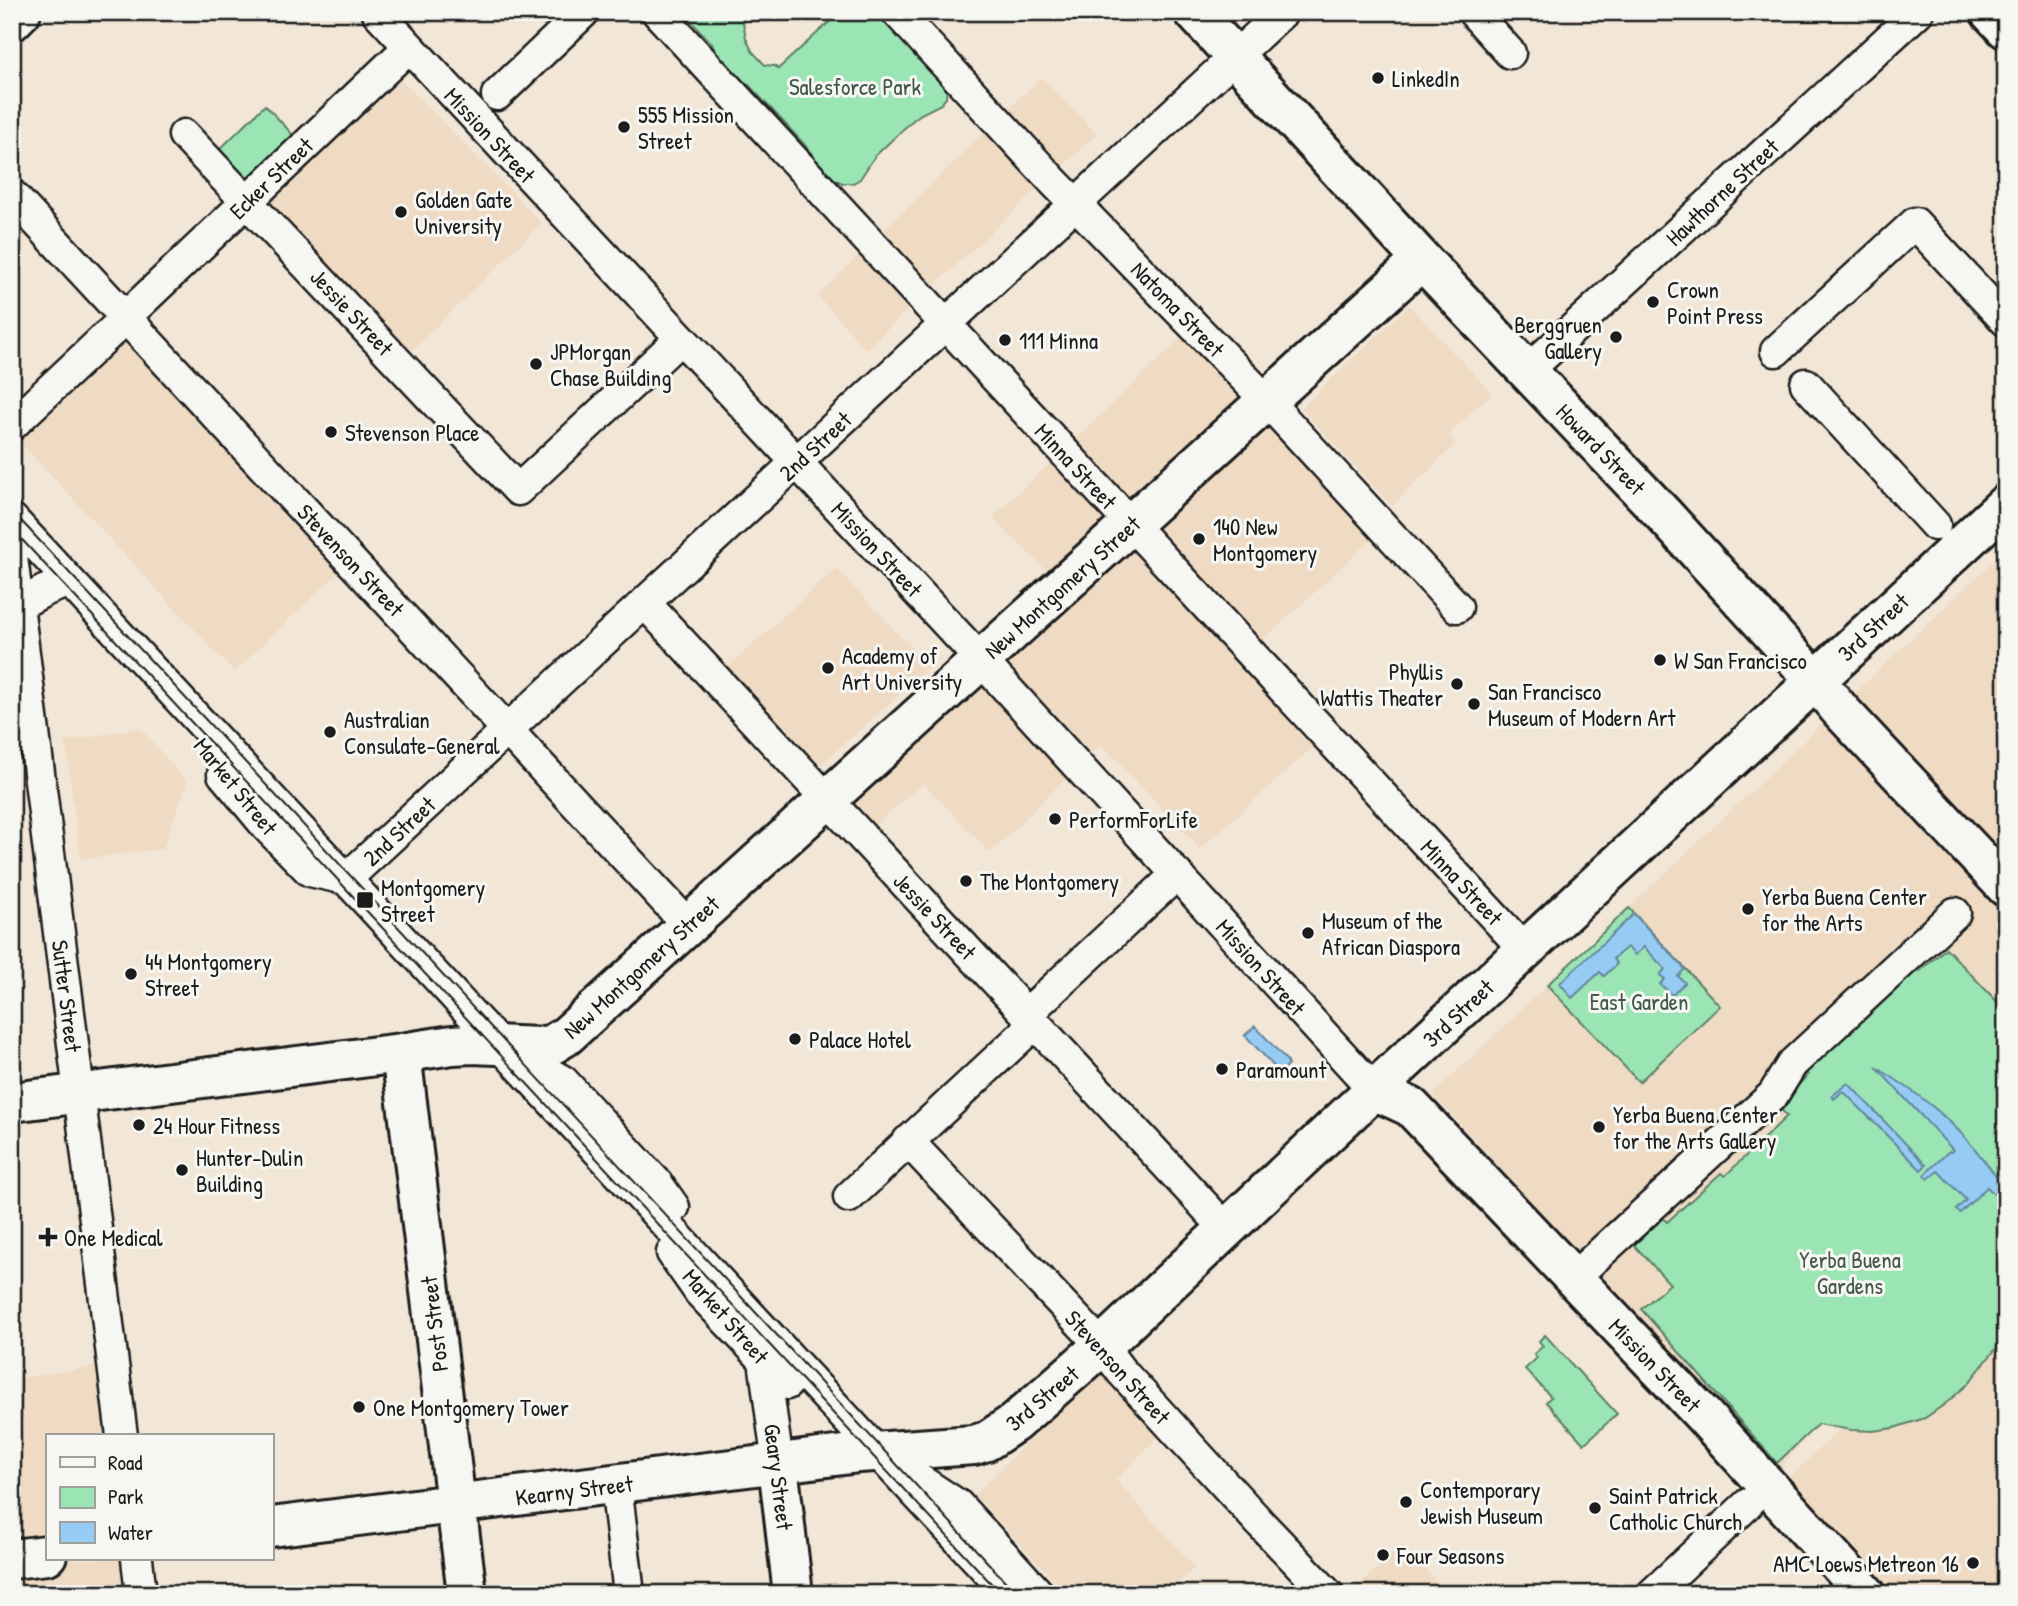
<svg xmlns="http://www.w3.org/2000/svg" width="2018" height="1606" font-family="'Patrick Hand',sans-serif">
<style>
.built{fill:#efdbc4}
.green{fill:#9be5b4;stroke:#5c8068;stroke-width:2}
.water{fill:#96ccf4;stroke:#65869e;stroke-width:2}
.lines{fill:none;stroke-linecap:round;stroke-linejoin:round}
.minor-casing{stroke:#1c1c1c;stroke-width:35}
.major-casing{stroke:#1c1c1c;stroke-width:44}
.minor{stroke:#f6f6f2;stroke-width:30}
.major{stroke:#f6f6f2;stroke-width:38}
.tram{stroke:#1c1c1c;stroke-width:2}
.poi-dot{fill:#1c1c1c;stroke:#f6f6f2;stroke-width:2.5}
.labels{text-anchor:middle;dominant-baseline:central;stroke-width:6;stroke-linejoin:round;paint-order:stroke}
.poi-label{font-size:23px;fill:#1c1c1c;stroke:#f6f6f2;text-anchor:start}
.park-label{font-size:23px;fill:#42584a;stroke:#f6f6f2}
.street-label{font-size:23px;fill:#1c1c1c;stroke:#f6f6f2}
</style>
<rect width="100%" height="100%" fill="#f2e6d7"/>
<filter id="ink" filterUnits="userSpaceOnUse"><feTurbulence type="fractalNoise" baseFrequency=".0143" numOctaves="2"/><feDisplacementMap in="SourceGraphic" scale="14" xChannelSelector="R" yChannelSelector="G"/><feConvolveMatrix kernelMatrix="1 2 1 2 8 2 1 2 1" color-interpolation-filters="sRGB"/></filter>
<g filter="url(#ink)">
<path class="built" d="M 393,72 L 542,223 L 405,357 L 259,201 Z
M 1041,77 L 1097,134 L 866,349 L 817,296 Z
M 1409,305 L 1492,393 L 1448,435 L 1456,444 L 1392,506 L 1301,408 Z
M 1191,329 L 1278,437 L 1373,538 L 1262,641 L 1168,540 L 1131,505 L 1054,578 L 992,518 Z
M 126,336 L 343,568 L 234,672 L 17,439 Z
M 1136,542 L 1321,740 L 1200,849 L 1101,744 L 990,853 L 923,783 L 865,834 L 846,810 Z
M 2006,549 L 2006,1594 L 1896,1594 L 1788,1479 L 1840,1429 L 1873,1431 L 1889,1428 L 1818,1424 L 1775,1474 L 1433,1094 Z
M 836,568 L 930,667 L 817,768 L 726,669 Z
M 140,728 L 187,782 L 163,849 L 81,859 L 65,741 Z
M 99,1366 L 107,1436 L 47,1436 L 47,1559 L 120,1559 L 124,1594 L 12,1594 L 12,1379 Z
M 1104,1368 L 1162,1433 L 1116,1480 L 1195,1568 L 1165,1594 L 1067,1594 L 974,1495 Z
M 1403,1544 L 1447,1594 L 1349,1594 Z"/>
<path class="green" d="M 682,12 L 741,12 L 746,38 L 752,51 L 765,65 L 775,66 L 778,69 L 838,14 L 837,12 L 876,12 L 922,61 L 947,85 L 946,98 L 941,104 L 921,114 L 913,120 L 875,156 L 860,179 L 853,183 L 842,183 L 832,178 L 826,173 L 804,144 L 748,84 L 734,76 L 724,66 L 711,42 Z
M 265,105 L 295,137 L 243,186 L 214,155 Z
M 1629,908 L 1720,1006 L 1639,1082 L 1547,985 Z
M 1946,948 L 2006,1011 L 2006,1336 L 1967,1385 L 1945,1404 L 1925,1418 L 1894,1428 L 1873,1431 L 1851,1430 L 1818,1424 L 1777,1463 L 1641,1309 L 1670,1284 L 1634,1245 L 1663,1218 L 1667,1222 L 1721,1173 L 1725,1176 L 1787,1116 L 1778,1106 L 1808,1075 L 1799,1066 L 1915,966 L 1920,971 Z
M 1545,1335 L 1617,1414 L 1584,1444 L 1546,1402 L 1551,1397 L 1525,1369 L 1537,1358 L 1534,1354 L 1543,1346 L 1539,1341 Z"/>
<path class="water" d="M 1634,914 L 1685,969 L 1678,976 L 1685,983 L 1672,995 L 1660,984 L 1665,979 L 1660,975 L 1665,969 L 1644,947 L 1635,955 L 1627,947 L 1613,959 L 1617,964 L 1604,976 L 1600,972 L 1572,998 L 1560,983 Z
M 1255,1026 L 1288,1062 L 1288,1065 L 1282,1071 L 1278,1071 L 1245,1035 Z
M 1876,1067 C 1921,1095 1954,1120 1986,1163 C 1997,1177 2006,1189 2006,1206 L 1987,1187 L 1960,1213 L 1956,1210 L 1966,1200 L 1938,1171 L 1928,1179 L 1924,1175 L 1949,1151 L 1951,1152 L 1953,1150 Z
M 1848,1083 L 1926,1165 L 1921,1170 L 1843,1091 L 1834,1099 L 1832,1096 Z"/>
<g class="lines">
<defs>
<path id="minor" d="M 377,12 L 980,659 L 1374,1090
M 657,12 L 1525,950
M 897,12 L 1053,181 L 1266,400 L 1457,607
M 1473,12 L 1510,53
M 497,95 L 584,12
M 184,135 L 518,490 L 680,339
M 12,195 L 688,925
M 134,309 L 409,47
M 1776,351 L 1915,223 L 2006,321
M 1527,371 L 1918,12
M 1806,384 L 1935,525
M 12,425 L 114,329
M 12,519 L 1009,1594
M 12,557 L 122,1436
M 645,603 L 1226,1229
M 18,605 L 44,591 L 69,581
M 223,774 L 267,827 L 310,871 L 346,879
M 346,879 L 1283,12
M 528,1061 L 563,1081 L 657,1183 L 674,1207
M 908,1141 L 1102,1346 L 1121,1371 L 1261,1524 L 1328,1594
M 849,1197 L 1026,1032 L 1036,1005 L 1177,874
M 672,1253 L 700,1293 L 787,1384
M 1573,1278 L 1773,1095 L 1792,1064 L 1955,913
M 764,1360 L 778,1465
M 920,1480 L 958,1505 L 1039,1594
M 616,1484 L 629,1594
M 137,1559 L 141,1594
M 1652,1594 L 1748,1504"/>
<path id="major" d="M 1194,12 L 1422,260 L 1663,514 L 1815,680 L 1840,710 L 2006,887
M 1990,12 L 2006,29
M 12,21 L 21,12
M 401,1053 L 467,1594
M 1374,1090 L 1411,1107 L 1703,1415 L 1866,1594
M 12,1102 L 401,1053 L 452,1045 L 473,1044 L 539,1047 L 553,1044 L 566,1036 L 1422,260
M 778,1465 L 793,1594
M 271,1527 L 859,1453 L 974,1445 L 987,1441 L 1014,1423 L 1102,1346 L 1374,1090 L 2006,504
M 12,1559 L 47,1555"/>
</defs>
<use href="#minor" class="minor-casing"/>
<use href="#major" class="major-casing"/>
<use href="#minor" class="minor"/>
<use href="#major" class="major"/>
<path class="tram" d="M 12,511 L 1017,1594
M 12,529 L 1001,1594"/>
</g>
</g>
<g class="poi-dot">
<circle cx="1378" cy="78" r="7"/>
<circle cx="624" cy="127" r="7"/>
<circle cx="401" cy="212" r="7"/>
<circle cx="1653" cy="302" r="7"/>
<circle cx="1616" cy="337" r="7"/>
<circle cx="1005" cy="340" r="7"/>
<circle cx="536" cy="364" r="7"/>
<circle cx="331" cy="432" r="7"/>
<circle cx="1199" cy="539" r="7"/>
<circle cx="1660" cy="660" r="7"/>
<circle cx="828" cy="668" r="7"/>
<circle cx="1457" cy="684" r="7"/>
<circle cx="1474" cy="704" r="7"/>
<circle cx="330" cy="732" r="7"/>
<circle cx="1055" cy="819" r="7"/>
<circle cx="966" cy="881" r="7"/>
<rect x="356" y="891" width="18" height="18" rx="3.5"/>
<circle cx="1748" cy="909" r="7"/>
<circle cx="1308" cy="933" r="7"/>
<circle cx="131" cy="974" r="7"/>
<circle cx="795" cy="1039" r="7"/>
<circle cx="1222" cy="1069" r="7"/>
<circle cx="139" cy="1125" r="7"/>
<circle cx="1599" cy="1127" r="7"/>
<circle cx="182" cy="1170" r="7"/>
<path d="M44.5 1226.5h7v7h7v7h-7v7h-7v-7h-7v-7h7z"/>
<circle cx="359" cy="1407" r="7"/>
<circle cx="1406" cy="1502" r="7"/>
<circle cx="1595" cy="1508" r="7"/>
<circle cx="1383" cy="1555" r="7"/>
<circle cx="1973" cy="1563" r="7"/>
</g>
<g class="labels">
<g class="poi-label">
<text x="1392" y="78">LinkedIn</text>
<text x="638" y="114">555 Mission<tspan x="638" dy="26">Street</tspan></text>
<text x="415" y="199">Golden Gate<tspan x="415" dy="26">University</tspan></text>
<text x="1667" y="289">Crown<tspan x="1667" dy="26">Point Press</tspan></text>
<text x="1602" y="324" text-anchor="end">Berggruen<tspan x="1602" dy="26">Gallery</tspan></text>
<text x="1019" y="340">111 Minna</text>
<text x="550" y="351">JPMorgan<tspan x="550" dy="26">Chase Building</tspan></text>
<text x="345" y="432">Stevenson Place</text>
<text x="1213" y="526">140 New<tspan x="1213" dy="26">Montgomery</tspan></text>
<text x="842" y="655">Academy of<tspan x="842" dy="26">Art University</tspan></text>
<text x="1674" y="660">W San Francisco</text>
<text x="1443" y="671" text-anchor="end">Phyllis<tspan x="1443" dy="26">Wattis Theater</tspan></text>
<text x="1488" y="691">San Francisco<tspan x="1488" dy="26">Museum of Modern Art</tspan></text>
<text x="344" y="719">Australian<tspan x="344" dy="26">Consulate-General</tspan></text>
<text x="1069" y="819">PerformForLife</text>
<text x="980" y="881">The Montgomery</text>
<text x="381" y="887">Montgomery<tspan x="381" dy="26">Street</tspan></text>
<text x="1762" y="896">Yerba Buena Center<tspan x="1762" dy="26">for the Arts</tspan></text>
<text x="1322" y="920">Museum of the<tspan x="1322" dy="26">African Diaspora</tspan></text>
<text x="145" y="961">44 Montgomery<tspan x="145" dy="26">Street</tspan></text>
<text x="809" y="1039">Palace Hotel</text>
<text x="1236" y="1069">Paramount</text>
<text x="1613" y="1114">Yerba Buena Center<tspan x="1613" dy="26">for the Arts Gallery</tspan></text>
<text x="153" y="1125">24 Hour Fitness</text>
<text x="196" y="1157">Hunter-Dulin<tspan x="196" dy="26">Building</tspan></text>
<text x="64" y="1237">One Medical</text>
<text x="373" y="1407">One Montgomery Tower</text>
<text x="1420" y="1489">Contemporary<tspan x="1420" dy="26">Jewish Museum</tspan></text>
<text x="1609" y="1495">Saint Patrick<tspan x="1609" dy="26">Catholic Church</tspan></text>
<text x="1397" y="1555">Four Seasons</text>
<text x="1959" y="1563" text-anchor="end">AMC Loews Metreon 16</text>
</g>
<g class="park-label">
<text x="855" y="86">Salesforce Park</text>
<text x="1639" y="1001">East Garden</text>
<text x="1850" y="1259">Yerba Buena<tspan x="1850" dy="26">Gardens</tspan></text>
</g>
<g class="street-label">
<text transform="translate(490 135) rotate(47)">Mission Street</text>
<text transform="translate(271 178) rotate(-44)">Ecker Street</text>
<text transform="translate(1722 192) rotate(-43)">Hawthorne Street</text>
<text transform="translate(1178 309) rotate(46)">Natoma Street</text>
<text transform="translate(352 312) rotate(47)">Jessie Street</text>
<text transform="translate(815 446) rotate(-43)">2nd Street</text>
<text transform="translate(1601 449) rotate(46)">Howard Street</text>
<text transform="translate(1076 466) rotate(47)">Minna Street</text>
<text transform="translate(877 549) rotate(47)">Mission Street</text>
<text transform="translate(351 560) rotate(47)">Stevenson Street</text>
<text transform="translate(1062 587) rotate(-42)">New Montgomery Street</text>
<text transform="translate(1873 627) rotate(-43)">3rd Street</text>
<text transform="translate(236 786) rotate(51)">Market Street</text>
<text transform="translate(399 831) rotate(-43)">2nd Street</text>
<text transform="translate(1462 882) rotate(47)">Minna Street</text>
<text transform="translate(935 916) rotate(47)">Jessie Street</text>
<text transform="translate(641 967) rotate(-42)">New Montgomery Street</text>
<text transform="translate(1261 967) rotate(48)">Mission Street</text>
<text transform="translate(67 996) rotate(83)">Sutter Street</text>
<text transform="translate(1458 1013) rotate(-43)">3rd Street</text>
<text transform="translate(726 1316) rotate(49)">Market Street</text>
<text transform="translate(434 1324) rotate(-97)">Post Street</text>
<text transform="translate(1655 1365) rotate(46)">Mission Street</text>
<text transform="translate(1118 1367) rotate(48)">Stevenson Street</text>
<text transform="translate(1042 1398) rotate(-40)">3rd Street</text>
<text transform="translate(779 1477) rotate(83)">Geary Street</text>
<text transform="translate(574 1490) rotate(-7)">Kearny Street</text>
</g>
</g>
<rect width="2018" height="1606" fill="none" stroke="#f6f6f2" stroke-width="42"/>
<rect x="21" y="21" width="1976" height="1564" fill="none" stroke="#1c1c1c" stroke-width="2.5" filter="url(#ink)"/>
<rect x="46" y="1434" width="228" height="126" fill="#f6f6f2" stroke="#9f9f9c" stroke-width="2"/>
<rect x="60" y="1457" width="35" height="10" fill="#f6f6f2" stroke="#9f9f9c" stroke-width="2"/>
<text x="108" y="1470" font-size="21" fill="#1c1c1c">Road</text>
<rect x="60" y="1487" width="35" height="21" fill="#9be5b4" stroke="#9f9f9c" stroke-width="2"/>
<text x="108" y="1504" font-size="21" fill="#1c1c1c">Park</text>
<rect x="60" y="1522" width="35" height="21" fill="#96ccf4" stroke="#9f9f9c" stroke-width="2"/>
<text x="108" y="1540" font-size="21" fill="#1c1c1c">Water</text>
</svg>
